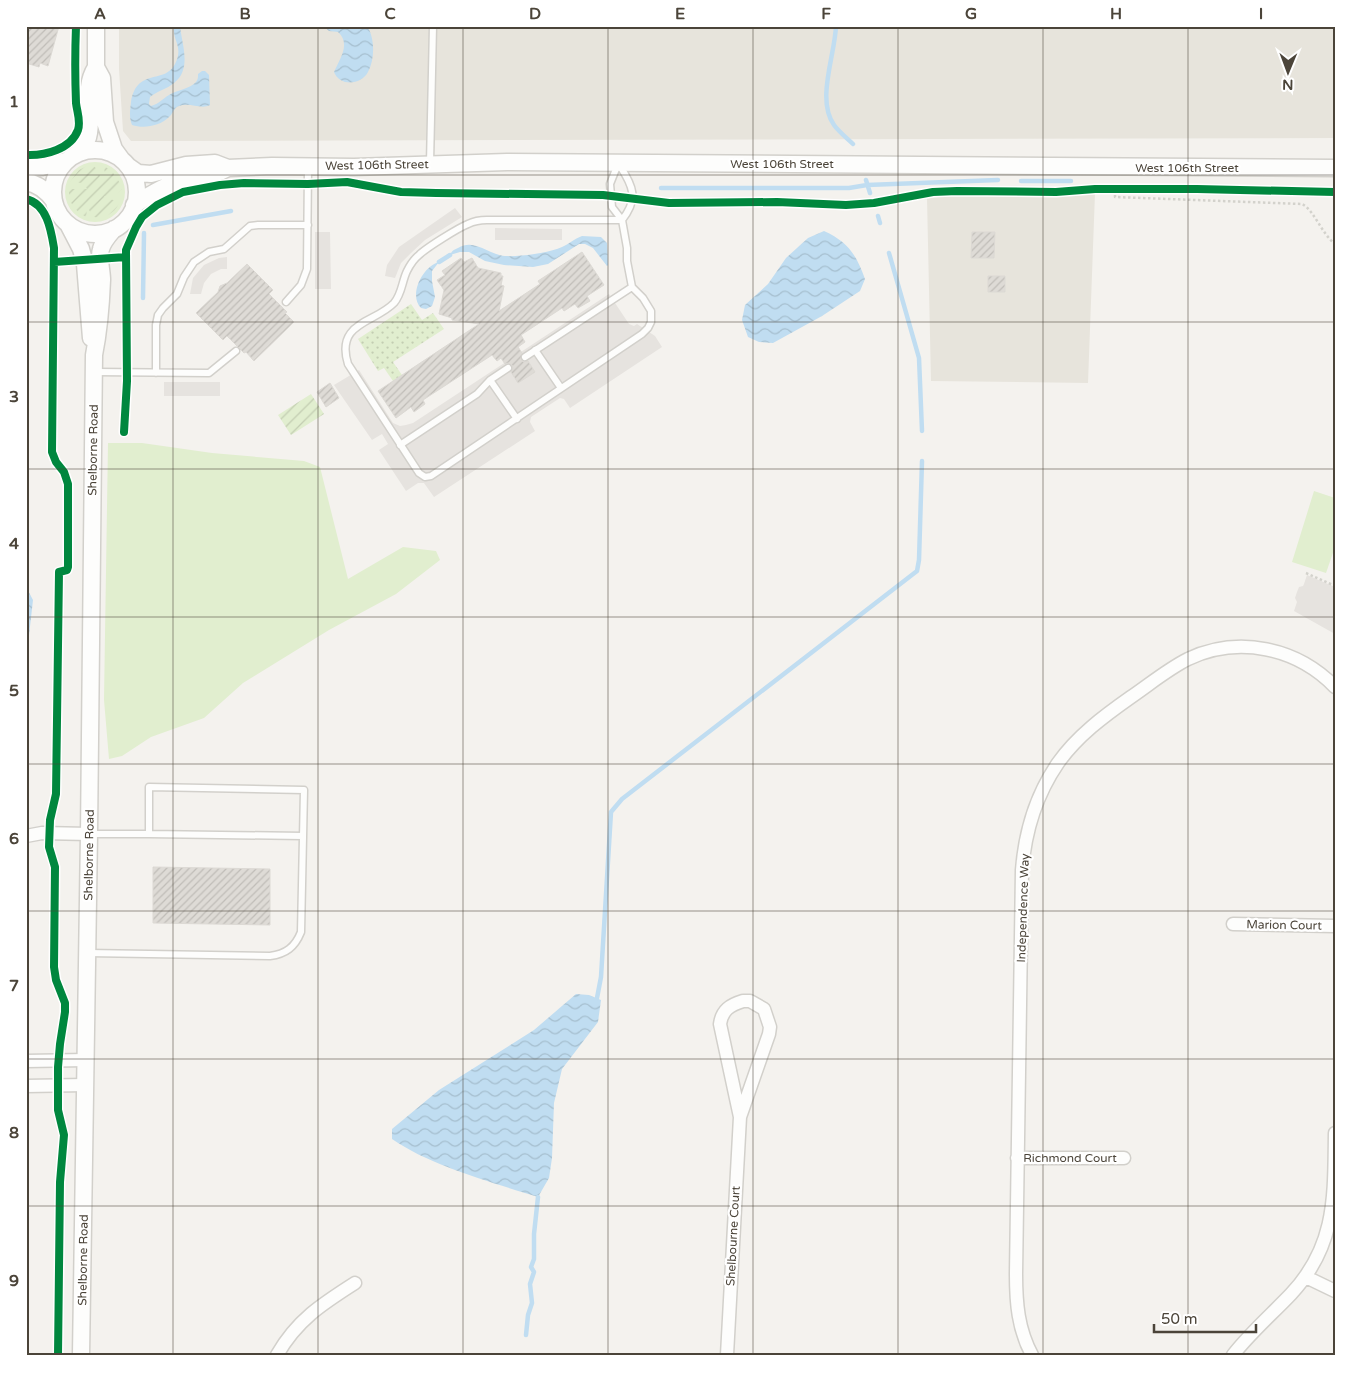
<svg xmlns="http://www.w3.org/2000/svg" width="1361" height="1381" font-family="'Varela Round',sans-serif">
<style>
.residential{fill:#e7e4dc}
.grass{fill:#e1eecf}
.park{fill:url(#park-dots)}
.garden{fill:url(#garden-furrows)}
.parking{fill:#e6e3df}
.water{fill:url(#water-waves)}
.lines{fill:none;stroke-linecap:round;stroke-linejoin:round}
.stream{stroke:#c0ddf1;stroke-width:4.5}
.building{fill:url(#building-hatch);stroke:#dcd9d4}
.service-casing{stroke:#d2d0cb;stroke-width:9}
.minor-casing{stroke:#d2d0cb;stroke-width:15}
.tertiary-casing{stroke:#d2d0cb;stroke-width:19}
.path{stroke:#d3d2cc;stroke-width:2.5;stroke-dasharray:2.5 2.5;stroke-linecap:butt}
.service{stroke:#fdfdfc;stroke-width:6}
.minor{stroke:#fdfdfc;stroke-width:12}
.tertiary{stroke:#fdfdfc;stroke-width:16}
.cycleway-casing{stroke:#fff;stroke-width:11}
.cycleway{stroke:#00873e;stroke-width:8}
.grid{fill:none;stroke:#4b4439;stroke-width:1;stroke-opacity:0.55}
.labels{text-anchor:middle;dominant-baseline:central;stroke-width:4.5;stroke-linejoin:round;paint-order:stroke}
.street-label{font-size:12px;fill:#4b4439;stroke:#fff}
.neatline{fill:none;stroke:#4b4439;stroke-width:2}
.grid-label{font-size:16px;text-anchor:middle;font-weight:bold;fill:#4b4439}
</style>
<defs>
<pattern id="park-dots" width="8" height="8" patternUnits="userSpaceOnUse" patternTransform="scale(1.25)"><rect width="8" height="8" fill="#e1eecf"/><path d="M2 2h.1M6 6h.1" fill="none" stroke="#c3cdb2" stroke-width="1.8" stroke-linecap="round"/></pattern>
<pattern id="garden-furrows" width="10" height="10" patternUnits="userSpaceOnUse" patternTransform="scale(1.25)"><rect width="10" height="10" fill="#e1eecf"/><path d="M-1 1l2-2M0 10L10 0M9 11l2-2" fill="none" stroke="#c3cdb2"/></pattern>
<pattern id="water-waves" width="16" height="10" patternUnits="userSpaceOnUse" patternTransform="scale(1.25)"><rect width="16" height="10" fill="#c0ddf1"/><path d="M0 5q4-4 8 0t8 0" fill="none" stroke="#a6bfcf"/></pattern>
<pattern id="building-hatch" width="6" height="6" patternUnits="userSpaceOnUse" patternTransform="scale(1.25)"><rect width="6" height="6" fill="#dedbd6"/><path d="M-1 1l2-2M0 6l6-6M5 7l2-2" fill="none" stroke="#c0bdb8"/></pattern>
</defs>
<rect width="100%" height="100%" fill="#f4f2ee"/>
<path class="residential" d="M 119,26 L 1335,26 L 1335,138 L 131,141 L 123,131 L 119,69 Z
M 1095,193 L 1088,383 L 931,381 L 927,198 L 961,195 L 1029,197 Z"/>
<path class="grass" d="M65 192a30 30 0 1 1 60 0a30 30 0 1 1-60 0Z
M 108,443 L 142,443 L 212,453 L 304,461 L 320,467 L 348,579 L 403,547 L 436,551 L 440,560 L 396,594 L 329,630 L 243,683 L 204,718 L 151,737 L 122,756 L 109,759 L 104,700 Z
M 1314,491 L 1335,498 L 1335,547 L 1326,573 L 1292,562 Z"/>
<path class="park" d="M 411,304 L 422,320 L 433,313 L 444,329 L 393,362 L 402,375 L 393,381 L 384,368 L 378,371 L 358,339 Z"/>
<path class="garden" d="M 91,164 L 97,169 L 102,182 L 105,175 L 104,166 C 114,172 118,178 122,189 L 114,196 L 104,196 L 107,199 L 120,201 C 116,212 106,219 94,217 L 89,210 L 90,202 L 88,203 L 86,217 C 74,210 68,202 69,189 L 87,189 L 83,183 L 70,182 L 79,170 Z
M 311,394 L 324,414 L 291,435 L 278,415 Z"/>
<path class="parking" d="M 455,208 L 462,217 L 425,240 L 411,253 L 401,263 L 395,278 L 385,276 L 387,265 L 399,247 Z
M 495,228 L 562,229 L 562,240 L 495,240 Z
M 315,232 L 330,232 L 331,289 L 315,289 Z
M 227,257 L 227,269 L 221,269 L 211,274 L 204,283 L 201,294 L 190,294 L 193,278 L 204,265 L 219,258 Z
M 609,294 L 629,324 L 634,326 L 637,324 L 655,336 L 662,347 L 570,408 L 564,399 L 560,398 L 531,417 L 530,422 L 535,431 L 434,497 L 424,483 L 418,483 L 406,491 L 379,450 L 388,444 L 382,434 L 372,440 L 334,385 L 359,370 L 393,423 L 400,426 L 406,425 L 413,423 Z
M 164,382 L 220,382 L 220,396 L 164,396 Z
M 1307,575 L 1335,587 L 1335,634 L 1294,611 L 1297,602 L 1295,598 L 1297,592 L 1299,587 L 1303,586 L 1304,584 Z"/>
<path class="water" d="M 174,26 L 180,26 C 182,45 192,69 174,83 C 167,89 157,91 150,97 L 149,104 L 151,106 C 159,104 162,99 169,95 C 177,90 190,89 196,82 C 198,79 198,78 198,74 L 202,71 L 205,71 L 209,75 L 210,105 C 201,110 190,102 179,106 C 174,107 173,114 169,117 C 160,126 144,129 132,125 C 129,117 130,111 131,102 C 137,67 164,85 175,64 C 184,46 172,41 174,26 Z
M 323,26 L 367,26 C 375,38 375,59 368,72 C 361,85 340,87 334,72 C 340,58 351,44 338,32 L 329,31 Z
M 824,231 C 848,242 856,254 865,279 L 860,291 L 822,316 L 773,343 L 759,342 L 748,337 L 742,320 L 745,305 L 768,284 L 786,258 L 808,238 Z
M 582,236 L 601,237 L 607,243 L 608,265 L 607,266 L 593,248 L 585,244 L 579,244 L 548,264 L 533,267 L 504,265 L 485,261 L 469,252 L 460,252 L 450,255 C 452,251 453,250 458,248 C 475,238 488,255 505,256 C 519,257 549,253 562,247 C 569,244 574,239 582,236 Z
M 439,262 L 432,271 L 432,281 L 435,297 L 432,306 L 426,309 L 421,308 C 408,295 423,266 439,262 Z
M 26,587 L 33,600 L 26,662 Z
M 576,994 L 589,995 L 601,1000 L 598,1022 L 562,1069 L 554,1103 L 552,1158 L 549,1178 L 538,1197 C 491,1182 431,1166 392,1139 L 392,1129 L 439,1090 L 534,1030 Z"/>
<g class="lines">
<path class="stream" d="M 836,26 C 835,55 816,100 834,125 C 839,132 847,138 853,144
M 866,180 L 870,193
M 1021,181 L 1071,181
M 661,188 L 849,188 L 867,185 L 998,180
M 878,216 L 880,223
M 153,225 L 231,211
M 889,253 L 919,358 L 922,431
M 439,262 L 450,255
M 143,298 L 144,233
M 597,998 L 601,977 L 611,812 L 622,799 L 917,571 L 919,560 L 922,461
M 526,1335 L 528,1315 L 532,1303 L 530,1284 L 534,1272 L 531,1267 L 534,1259 L 534,1234 L 538,1197"/>
</g>
<path class="building" d="M 26,26 L 59,26 L 48,66 L 40,63 L 39,67 L 26,63 Z
M 972,232 L 995,232 L 994,258 L 971,258 Z
M 582,252 L 604,285 L 587,296 L 590,301 L 578,308 L 575,304 L 564,311 L 562,308 L 521,335 L 525,342 L 518,347 L 522,353 L 521,359 L 523,362 L 528,361 L 535,372 L 518,383 L 511,372 L 513,368 L 512,365 L 508,363 L 505,364 L 501,358 L 497,361 L 492,355 L 423,400 L 425,404 L 414,412 L 411,407 L 396,418 L 378,391 L 479,324 L 452,320 L 452,318 L 439,314 L 444,290 L 437,280 L 445,275 L 442,271 L 461,258 L 464,262 L 472,258 L 478,268 L 501,273 L 501,276 L 503,276 L 501,285 L 504,286 L 499,311 L 540,284 L 538,281 Z
M 247,264 L 273,290 L 269,294 L 287,312 L 285,313 L 294,322 L 254,361 L 246,352 L 244,353 L 227,336 L 223,340 L 196,313 L 218,292 L 220,286 L 227,283 Z
M 988,276 L 1005,276 L 1005,292 L 988,292 Z
M 330,383 L 339,398 L 326,407 L 317,392 Z
M 153,867 L 270,869 L 270,925 L 153,923 Z"/>
<g class="lines">
<defs>
<path id="service" d="M 430,163 L 433,26
M 618,164 L 610,184 L 612,207 L 622,220 L 627,248 L 627,261 L 632,287 L 643,298 L 651,311 L 651,322 L 648,328 L 642,334 L 431,476 L 425,477 L 419,473 L 348,364 C 335,322 375,323 394,303 C 402,294 402,281 407,271 C 410,265 414,259 419,255 C 426,248 458,228 468,224 C 474,221 480,220 487,220 L 622,220
M 620,166 C 633,186 639,199 622,220
M 286,302 L 301,285 L 307,269 L 308,168
M 535,350 L 561,388
M 525,357 L 632,287
M 95,372 L 209,373 L 236,351
M 156,373 L 156,325 L 158,315 L 163,308 L 177,294 L 184,277 L 194,262 L 209,252 L 224,249 L 250,226 L 258,225 L 308,225
M 490,380 L 517,419
M 400,445 L 477,394 L 490,380 L 508,368
M 149,834 L 303,836
M 88,953 L 270,956 C 286,954 295,947 301,932 L 304,790 L 149,787 L 149,834 L 90,834"/>
<path id="minor" d="M 26,836 L 42,833 L 89,834
M 1233,924 L 1335,926
M 743,1001 L 750,1001 L 764,1009 L 770,1027 L 769,1034 L 740,1117 L 720,1024 C 722,1010 730,1005 743,1001 Z
M 26,1061 L 86,1060
M 26,1086 L 85,1085
M 1017,1158 L 1124,1158
M 1306,1277 L 1335,1291
M 277,1355 C 297,1320 322,1304 355,1283
M 727,1355 L 740,1117
M 1032,1355 C 1018,1329 1016,1303 1016,1274 L 1022,870 C 1025,832 1036,795 1058,763 C 1077,736 1104,716 1131,697 C 1150,684 1168,669 1188,659 C 1239,635 1297,648 1335,687
M 1233,1355 C 1250,1333 1272,1314 1291,1294 C 1337,1245 1334,1195 1335,1133"/>
<path id="tertiary" d="M 96,26 L 96,67 L 102,78 L 105,122 L 114,149 L 122,160
M53 192a42 42 0 1 1 84 0a42 42 0 1 1-84 0Z
M 77,154 C 82,147 88,142 89,133 C 93,111 82,89 96,67
M 128,166 L 138,173 L 151,174 L 186,165 L 215,163 L 228,168 L 272,166 L 354,167 L 507,162 L 1335,168
M 26,168 L 42,167 L 66,161
M 26,182 C 39,184 47,191 54,201
M 134,205 C 149,195 166,185 183,180 C 199,176 214,176 228,168
M 68,224 L 81,249 L 85,264 L 91,338
M 81,1355 L 89,834 L 94,355 C 99,330 101,306 102,280 C 102,270 98,259 101,249 C 103,241 109,235 114,229"/>
</defs>
<use href="#service" class="service-casing"/>
<use href="#minor" class="minor-casing"/>
<use href="#tertiary" class="tertiary-casing"/>
<path class="path" d="M 1115,190 L 1115,197 L 1302,204 C 1315,211 1321,233 1335,244
M 1306,573 L 1335,586"/>
<use href="#service" class="service"/>
<use href="#minor" class="minor"/>
<use href="#tertiary" class="tertiary"/>
<defs>
<path id="cycleway" d="M 26,155 C 45,156 71,149 78,130 C 81,121 77,112 76,103 C 75,78 75,52 76,26
M 26,199 C 47,204 51,230 54,248 L 52,452 L 56,462 L 64,472 L 68,484 L 68,567 L 67,570 L 59,572 L 56,794 L 50,820 L 49,847 L 55,867 L 54,967 L 56,980 L 65,1003 L 65,1012 L 60,1044 L 58,1067 L 58,1110 L 64,1135 L 60,1182 L 58,1355
M 54,262 L 126,257
M 124,432 L 127,381 L 126,250 L 136,227 L 142,217 L 157,205 L 183,192 L 220,185 L 244,183 L 308,184 L 347,182 L 401,192 L 436,193 L 603,195 L 669,203 L 777,202 L 846,205 L 874,203 L 933,192 L 957,191 L 1056,192 L 1095,189 L 1197,189 L 1335,192"/>
</defs>
<use href="#cycleway" class="cycleway-casing"/>
<use href="#cycleway" class="cycleway"/>
</g>
<path class="grid" d="M 173,26 L 173,1355M 318,26 L 318,1355M 463,26 L 463,1355M 608,26 L 608,1355M 753,26 L 753,1355M 898,26 L 898,1355M 1043,26 L 1043,1355M 1188,26 L 1188,1355M 26,175 L 1335,175M 26,322 L 1335,322M 26,469 L 1335,469M 26,617 L 1335,617M 26,764 L 1335,764M 26,911 L 1335,911M 26,1059 L 1335,1059M 26,1206 L 1335,1206"/>
<g class="labels">
<g class="street-label">
<text x="782" y="164">West 106th Street</text>
<text transform="translate(377 165) rotate(-1)">West 106th Street</text>
<text x="1187" y="168">West 106th Street</text>
<text transform="translate(93 450) rotate(-89)">Shelborne Road</text>
<text transform="translate(89 855) rotate(-89)">Shelborne Road</text>
<text transform="translate(1023 908) rotate(-88)">Independence Way</text>
<text transform="translate(1284 925) rotate(1)">Marion Court</text>
<text x="1070" y="1158">Richmond Court</text>
<text transform="translate(733 1236) rotate(-87)">Shelbourne Court</text>
<text transform="translate(83 1260) rotate(-89)">Shelborne Road</text>
</g>
</g>
<rect width="1361" height="1381" fill="none" stroke="#ffffff" stroke-width="55"/>
<g transform="translate(1288 72) rotate(181)" stroke="#ffffff" stroke-width="4" paint-order="stroke">
<path d="M0-4L9 19L0 12L-9 19Z" fill="#4b4439"/>
<text y="-8" font-size="14" font-weight="bold" text-anchor="middle" fill="#4b4439">N</text>
</g>
<path d="M1154 1324v8h102v-8" fill="none" stroke="#4b4439" stroke-width="2.5"/>
<text x="1161" y="1324" font-size="15" fill="#4b4439" stroke="#ffffff" stroke-width="4" paint-order="stroke">50 m</text>
<rect x="28" y="28" width="1306" height="1326" class="neatline"/>
<g class="grid-label">
<text x="100" y="19">A</text>
<text x="245" y="19">B</text>
<text x="390" y="19">C</text>
<text x="535" y="19">D</text>
<text x="680" y="19">E</text>
<text x="826" y="19">F</text>
<text x="971" y="19">G</text>
<text x="1116" y="19">H</text>
<text x="1261" y="19">I</text>
<text x="14" y="107">1</text>
<text x="14" y="254">2</text>
<text x="14" y="402">3</text>
<text x="14" y="549">4</text>
<text x="14" y="696">5</text>
<text x="14" y="844">6</text>
<text x="14" y="991">7</text>
<text x="14" y="1138">8</text>
<text x="14" y="1286">9</text>
</g>
</svg>
